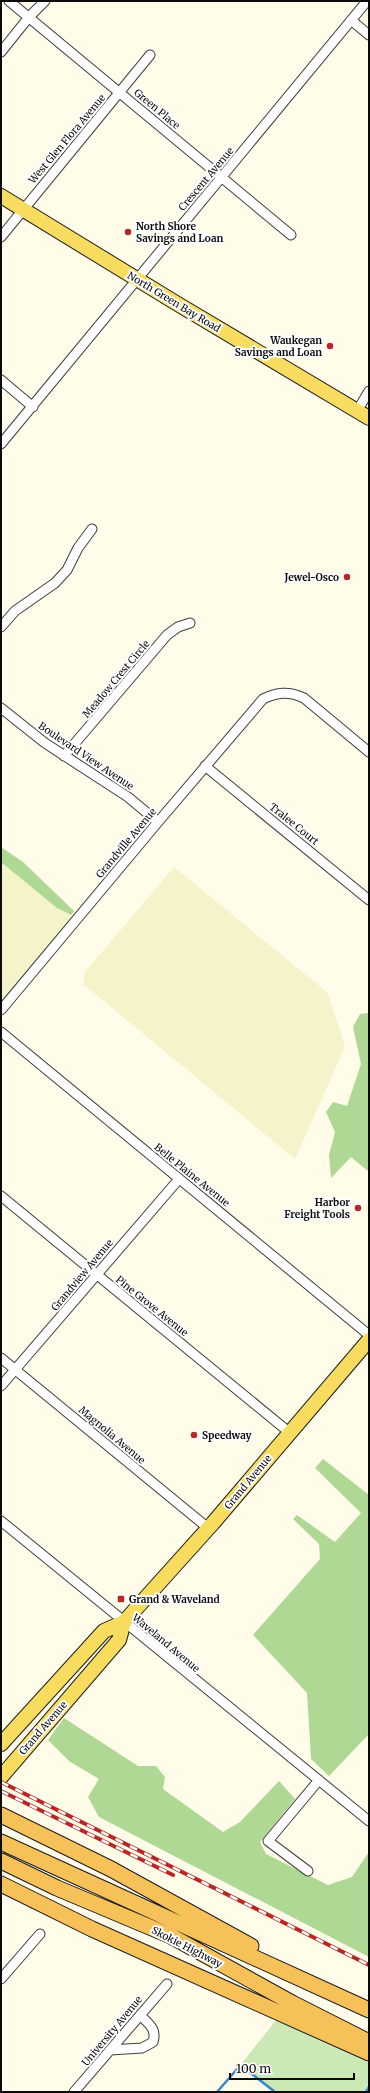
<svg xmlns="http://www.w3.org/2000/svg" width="370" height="2093" font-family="Merriweather,serif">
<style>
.farmland{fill:#f4f3ca}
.green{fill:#cce8b4}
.forest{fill:#aed893}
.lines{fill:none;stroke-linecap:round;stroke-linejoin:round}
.stream{stroke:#3687cc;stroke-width:2.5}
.minor-casing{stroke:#3e3e3e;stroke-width:11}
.primary-casing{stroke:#1c1c1c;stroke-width:16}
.trunk-casing{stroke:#1c1c1c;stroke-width:17}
.minor{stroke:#fff;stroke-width:9}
.primary{stroke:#f8dc60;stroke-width:14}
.trunk{stroke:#f6c159;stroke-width:15}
.rail-casing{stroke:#b92725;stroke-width:4}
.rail{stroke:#fff;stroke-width:2.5;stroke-dasharray:8;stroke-linecap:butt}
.poi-dot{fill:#b92725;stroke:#fff;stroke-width:1.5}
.labels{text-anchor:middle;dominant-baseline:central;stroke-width:4;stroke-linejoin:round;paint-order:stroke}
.street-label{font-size:10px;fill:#0b0b0b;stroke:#fff}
.poi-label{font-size:10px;font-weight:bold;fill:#0b0b0b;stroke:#fff;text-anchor:start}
</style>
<rect width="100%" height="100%" fill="#fffce9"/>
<path class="farmland" d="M 1,862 L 72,918 L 1,1002 Z
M 174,867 L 328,993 L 345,1047 L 295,1159 L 83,984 L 85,972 Z"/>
<path class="green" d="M 277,2019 L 369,2060 L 369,2087 L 366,2092 L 275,2092 L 243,2067 L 238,2068 Z"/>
<path class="forest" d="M 1,847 L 23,862 L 74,911 L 71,915 L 57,908 L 1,862 Z
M 369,1013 L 369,1172 L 351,1157 L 331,1178 L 329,1155 L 335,1132 L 326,1112 L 333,1102 L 347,1106 L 361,1064 L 353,1027 L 360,1014 Z
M 323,1459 L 369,1495 L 369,1734 L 329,1776 L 311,1759 L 307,1693 L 253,1635 L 320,1559 L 319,1544 L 293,1519 L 297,1515 L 335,1542 L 361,1513 L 315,1468 Z
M 64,1718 L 138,1766 L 156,1766 L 165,1777 L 163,1789 L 223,1832 L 240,1822 L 279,1781 L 295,1799 L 260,1842 L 266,1854 L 328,1885 L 352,1877 L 369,1852 L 369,1957 L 99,1817 L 88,1797 L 99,1779 L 69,1761 L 48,1740 Z"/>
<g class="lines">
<path class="stream" d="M 217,2092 L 238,2068 L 243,2067 L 275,2092
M 366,2092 L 369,2087"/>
<defs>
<path id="minor" d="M 9,1 L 291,235
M 351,20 L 369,35
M 1,52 L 29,17 L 45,1
M 1,237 L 150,55
M 1,380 L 33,407
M 357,411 L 369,391
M 1,444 L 367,1
M 1,627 L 15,611 L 55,583 L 67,570 L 78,548 L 92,529
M 1,708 L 45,743 L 128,797 L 158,822
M 64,756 L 167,635 L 178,627 L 190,623
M 205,766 L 369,900
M 1,1010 L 158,822 L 263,699 C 277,692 289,691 304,698 L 369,752
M 1,1032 L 369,1335
M 1,1196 L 290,1433
M 1,1358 L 208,1528
M 1,1386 L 179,1179
M 1,1521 L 369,1821
M 308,1871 L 268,1841 L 319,1780
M 1,1979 L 40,1934
M 110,2050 L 142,2048 L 153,2042 C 157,2029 149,2024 140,2015
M 74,2092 L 167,1984"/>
<path id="primary" d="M 1,196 L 176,303 L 369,418
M 1,1744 L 104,1631 L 124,1622 L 213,1523 L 369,1340
M 1,1777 L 119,1640 L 124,1622"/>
<path id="trunk" d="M 1,1815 L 111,1869 L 251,1946
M 1,1842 L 369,2010
M 1,1861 L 57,1888 L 171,1936 L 292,2003 L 369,2042
M 1,1884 L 92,1929 L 369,2053"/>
</defs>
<use href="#minor" class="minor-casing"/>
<use href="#primary" class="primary-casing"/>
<use href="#trunk" class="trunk-casing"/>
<use href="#minor" class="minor"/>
<use href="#primary" class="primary"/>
<use href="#trunk" class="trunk"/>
<defs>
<path id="rail" d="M 1,1782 L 369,1965
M 1,1791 L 173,1875"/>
</defs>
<use href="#rail" class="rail-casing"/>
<use href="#rail" class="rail"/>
</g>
<g class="poi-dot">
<circle cx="128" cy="232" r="4"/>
<circle cx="330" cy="346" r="4"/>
<circle cx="347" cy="577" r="4"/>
<circle cx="358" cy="1208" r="4"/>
<circle cx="194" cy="1435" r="4"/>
<rect x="117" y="1595" width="8" height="8" rx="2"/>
</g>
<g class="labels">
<g class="street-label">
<text transform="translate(157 109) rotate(40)">Green Place</text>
<text transform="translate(67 139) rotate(-50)">West Glen Flora Avenue</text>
<text transform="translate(206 179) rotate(-50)">Crescent Avenue</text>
<text transform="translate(174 302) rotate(31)">North Green Bay Road</text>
<text transform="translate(116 679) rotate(-50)">Meadow Crest Circle</text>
<text transform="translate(86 756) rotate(34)">Boulevard View Avenue</text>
<text transform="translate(294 824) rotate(39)">Tralee Court</text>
<text transform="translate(126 843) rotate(-50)">Grandville Avenue</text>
<text transform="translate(192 1175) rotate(39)">Belle Plaine Avenue</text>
<text transform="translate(82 1275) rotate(-50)">Grandview Avenue</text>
<text transform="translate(152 1306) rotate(39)">Pine Grove Avenue</text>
<text transform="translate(112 1435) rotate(40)">Magnolia Avenue</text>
<text transform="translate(248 1482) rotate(-50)">Grand Avenue</text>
<text transform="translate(166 1643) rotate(40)">Waveland Avenue</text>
<text transform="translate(43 1728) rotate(-49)">Grand Avenue</text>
<text transform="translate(187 1947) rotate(27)">Skokie Highway</text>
<text transform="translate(112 2031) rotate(-50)">University Avenue</text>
</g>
<g class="poi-label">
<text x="136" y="226">North Shore<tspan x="136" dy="12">Savings and Loan</tspan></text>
<text x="322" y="340" text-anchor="end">Waukegan<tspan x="322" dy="12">Savings and Loan</tspan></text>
<text x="339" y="577" text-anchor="end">Jewel-Osco</text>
<text x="350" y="1202" text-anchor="end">Harbor<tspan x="350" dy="12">Freight Tools</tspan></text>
<text x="202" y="1435">Speedway</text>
<text x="129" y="1599">Grand &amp; Waveland</text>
</g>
</g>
<rect width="370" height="2093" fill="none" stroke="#0b0b0b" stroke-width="4"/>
<path d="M230 2073v6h124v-6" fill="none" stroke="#0b0b0b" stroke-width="2"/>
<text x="236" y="2073" font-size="12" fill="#0b0b0b" stroke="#ffffff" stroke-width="3" paint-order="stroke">100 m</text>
</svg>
